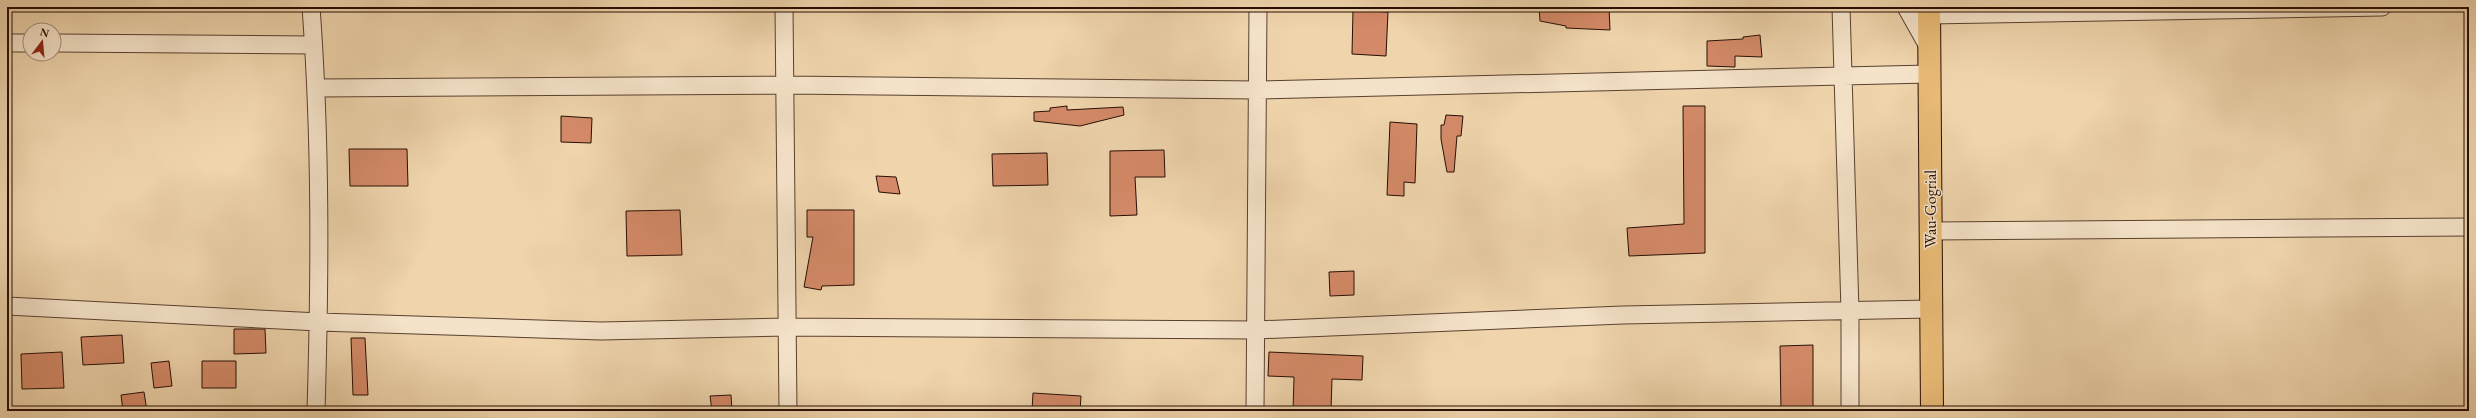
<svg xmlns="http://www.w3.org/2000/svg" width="2476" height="418" font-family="'EB Garamond',serif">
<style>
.building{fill:#d48a68;stroke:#270e05}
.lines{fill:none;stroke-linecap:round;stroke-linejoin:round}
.street-casing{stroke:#59402f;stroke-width:19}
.primary-casing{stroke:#270e05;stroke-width:24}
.street{stroke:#f5e3c9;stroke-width:17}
.primary{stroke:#e8ba76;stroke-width:22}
.labels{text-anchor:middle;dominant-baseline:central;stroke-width:3;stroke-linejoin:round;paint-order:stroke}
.street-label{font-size:16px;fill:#270e05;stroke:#f5e3c9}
</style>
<rect width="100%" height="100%" fill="#efd4ac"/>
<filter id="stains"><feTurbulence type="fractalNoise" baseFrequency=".005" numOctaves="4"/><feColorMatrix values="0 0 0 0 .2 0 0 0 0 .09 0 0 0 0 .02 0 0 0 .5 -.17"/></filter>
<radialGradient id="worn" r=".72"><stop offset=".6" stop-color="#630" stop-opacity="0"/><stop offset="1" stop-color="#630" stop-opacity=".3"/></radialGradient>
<path class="building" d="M 1539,7 L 1609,7 L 1610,30 L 1566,28 L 1566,26 L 1540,21 Z
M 1353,10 L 1388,12 L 1386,56 L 1352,54 Z
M 1760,35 L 1762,57 L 1735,56 L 1735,67 L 1707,66 L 1707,41 L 1743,39 L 1743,37 Z
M 1067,106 L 1067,110 L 1123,107 L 1124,115 L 1080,126 L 1034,121 L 1034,112 L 1050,111 L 1050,108 Z
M 1683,106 L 1705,106 L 1705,253 L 1629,256 L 1627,228 L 1684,224 Z
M 1446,115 L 1463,116 L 1461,136 L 1457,136 L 1454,172 L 1447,172 L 1441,139 L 1441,125 L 1444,125 Z
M 561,116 L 592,118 L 591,143 L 561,142 Z
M 1390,122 L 1417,124 L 1415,183 L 1404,182 L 1404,196 L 1387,195 Z
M 349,149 L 407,149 L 408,186 L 350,186 Z
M 1164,150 L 1165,177 L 1135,177 L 1137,215 L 1110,216 L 1110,151 Z
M 1047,153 L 1048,185 L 993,186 L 992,154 Z
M 876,176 L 896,177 L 900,194 L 879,192 Z
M 680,210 L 682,255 L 627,256 L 626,211 Z
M 807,210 L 854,210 L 854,285 L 822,286 L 821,290 L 804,287 L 813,237 L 807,237 Z
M 1354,271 L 1354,295 L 1330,296 L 1329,272 Z
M 234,329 L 265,329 L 266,353 L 234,354 Z
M 122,335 L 124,363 L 83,365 L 81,337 Z
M 351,338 L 365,338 L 368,395 L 353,395 Z
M 1813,345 L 1813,411 L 1781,411 L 1780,346 Z
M 62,352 L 64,388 L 22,389 L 21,354 Z
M 1269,352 L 1363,356 L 1362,380 L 1332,379 L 1331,411 L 1293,411 L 1294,377 L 1268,376 Z
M 169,361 L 172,386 L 154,388 L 151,363 Z
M 202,361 L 236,361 L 236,388 L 202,388 Z
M 144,392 L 147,411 L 123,411 L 121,395 Z
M 1033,393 L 1081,396 L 1080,411 L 1032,411 Z
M 731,395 L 732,411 L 712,411 L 710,396 Z"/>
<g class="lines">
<defs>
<path id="street" d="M 311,7 C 321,142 320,276 316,411
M 784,7 L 788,411
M 1841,7 L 1850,311 L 1850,411
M 1906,7 L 1929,48
M 1929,15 L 2382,7
M 7,43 L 30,43
M 54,43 L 313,45
M 317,88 L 786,85 L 1257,90 L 1929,74
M 1931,231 L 2469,227
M 7,306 L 319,322 L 601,331 L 787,327 L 1256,330 L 1623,315 L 1930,309
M 1255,411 L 1258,7"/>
<path id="primary" d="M 1929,7 L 1932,411"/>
</defs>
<use href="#street" class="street-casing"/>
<use href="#primary" class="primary-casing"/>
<use href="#street" class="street"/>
<use href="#primary" class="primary"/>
</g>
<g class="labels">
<g class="street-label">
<text transform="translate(1930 209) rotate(-90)">Wau-Gogrial</text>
</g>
</g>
<rect width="2476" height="418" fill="none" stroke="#efd4ac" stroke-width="24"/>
<rect x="8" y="8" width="2460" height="402" fill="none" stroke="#270e05" stroke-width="2"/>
<rect x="12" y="12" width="2452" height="394" fill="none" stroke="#270e05"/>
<g transform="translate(42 42) rotate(16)"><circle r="19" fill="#f5e3c9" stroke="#a38e7b"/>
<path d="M0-3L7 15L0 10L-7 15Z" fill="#8f2418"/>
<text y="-6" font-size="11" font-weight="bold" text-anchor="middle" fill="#270e05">N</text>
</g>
<rect width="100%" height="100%" filter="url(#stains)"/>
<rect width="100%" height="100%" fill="url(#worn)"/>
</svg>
